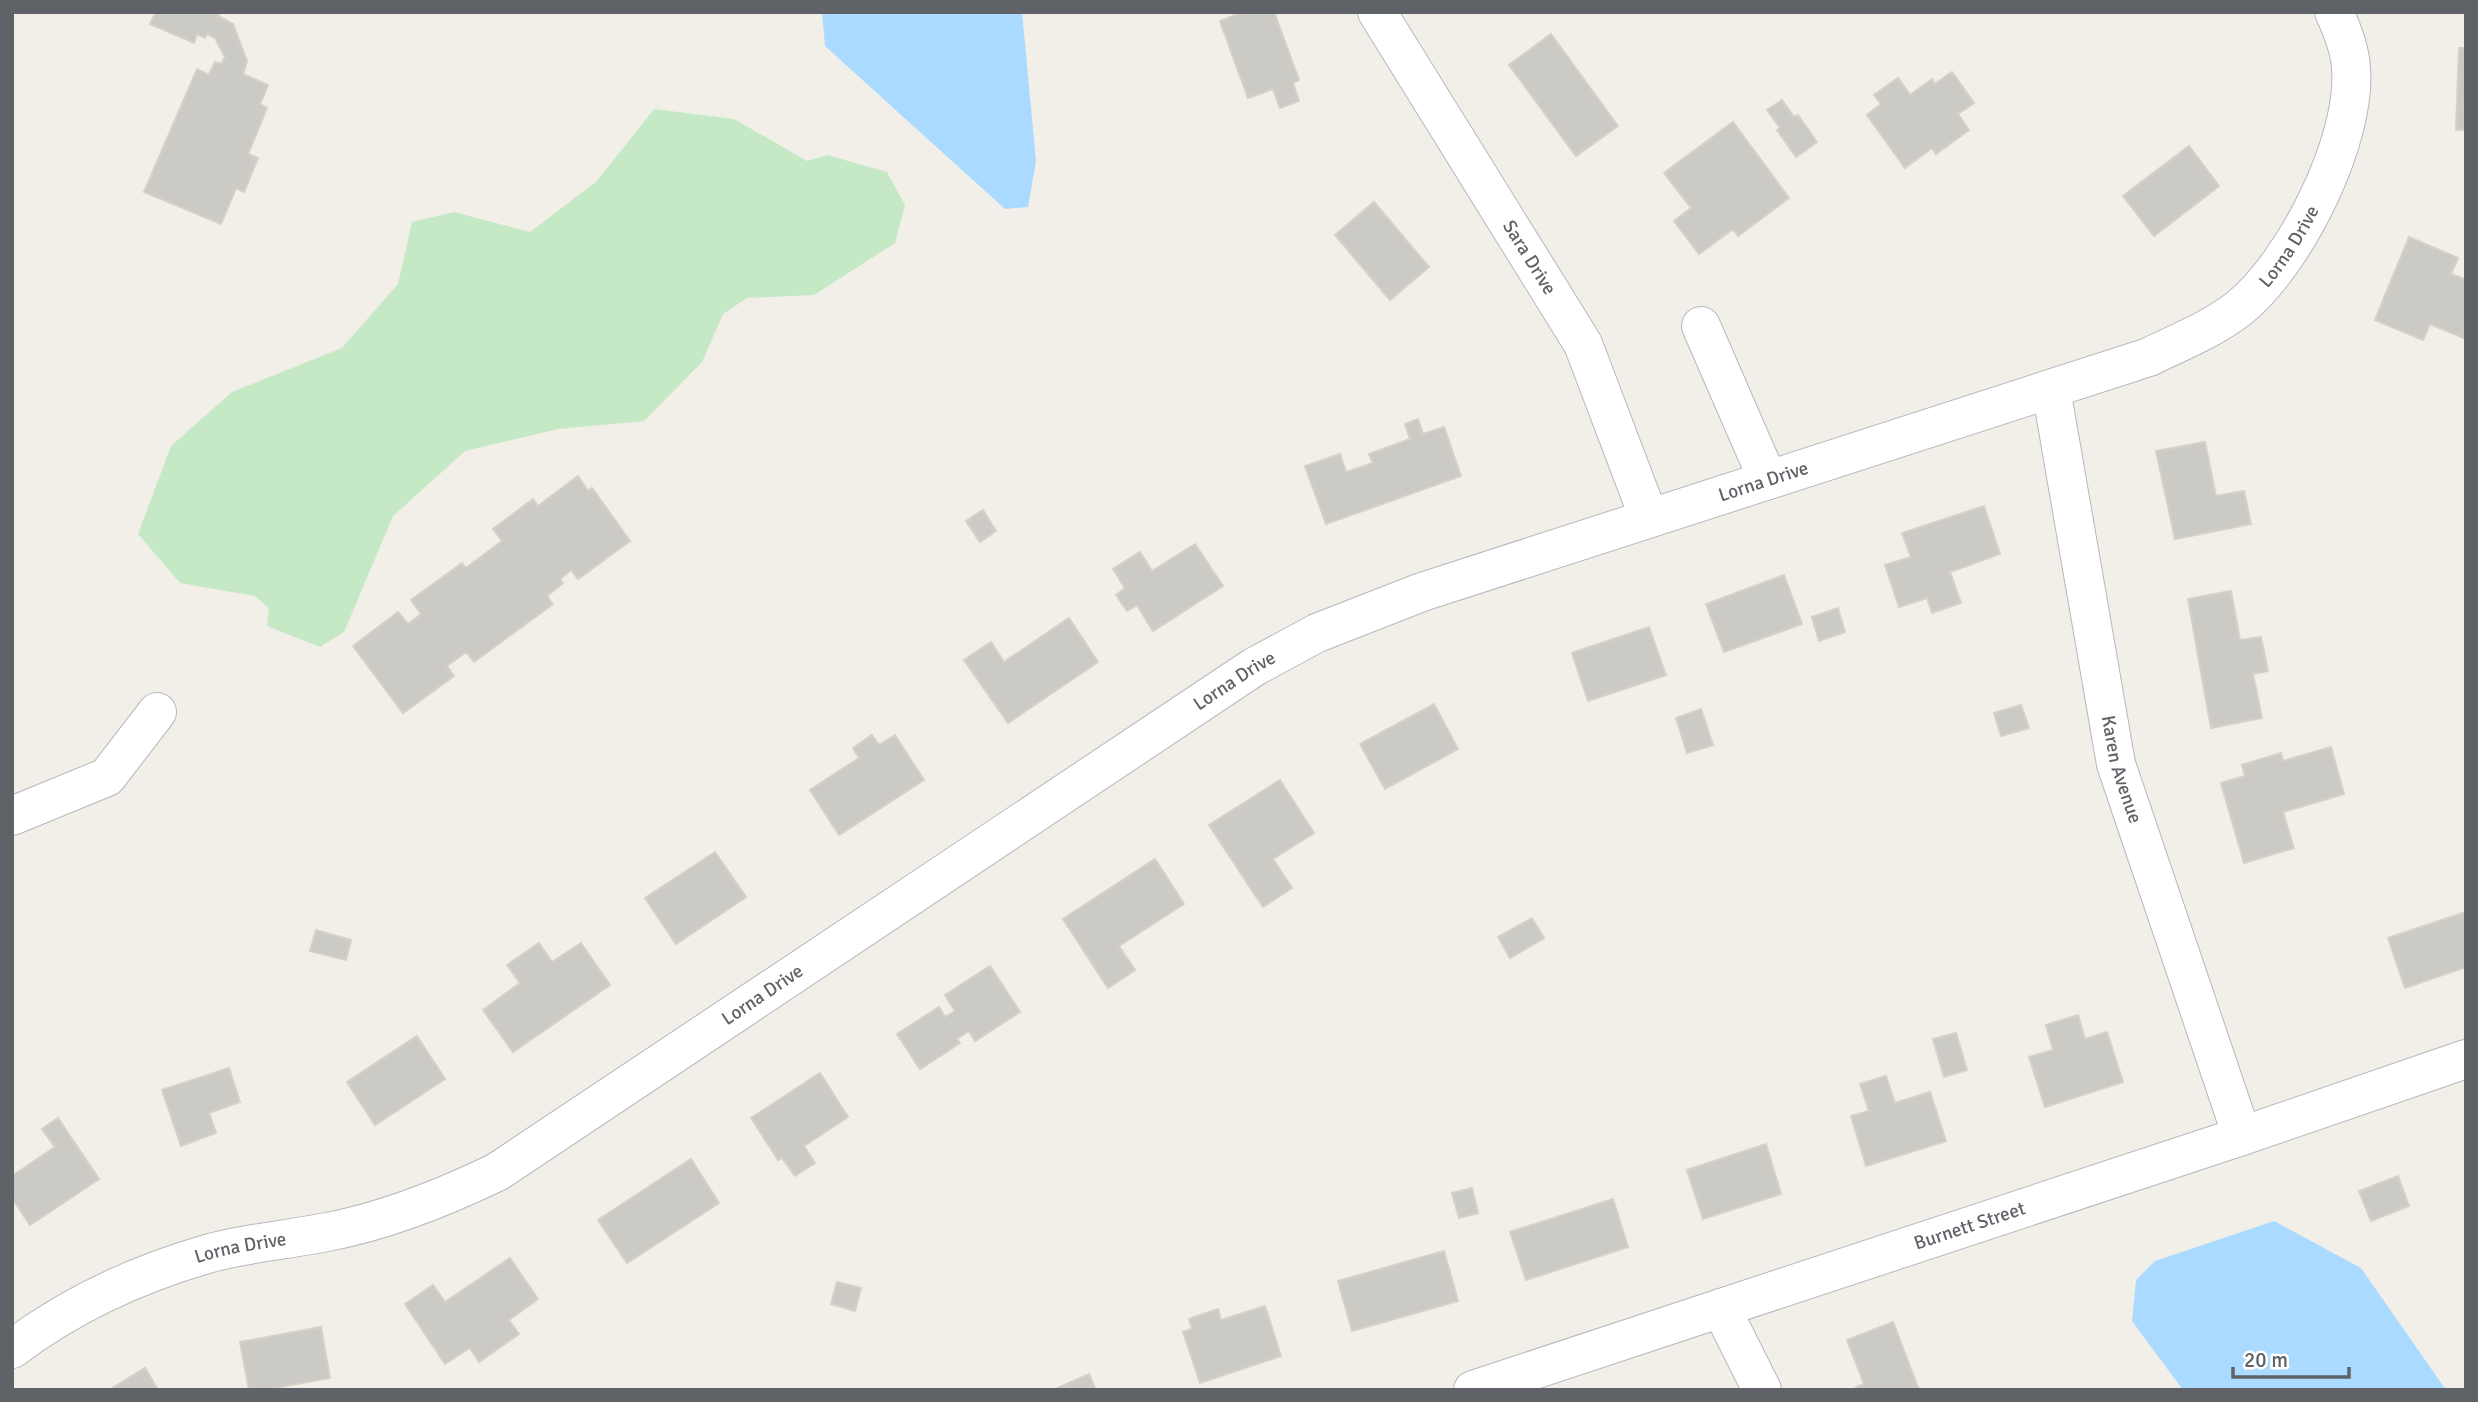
<svg xmlns="http://www.w3.org/2000/svg" width="2478" height="1402" font-family="Signika,sans-serif">
<style>
.green{fill:#c5e8c5}
.water{fill:#aadaff}
.building{fill:#cccac5;stroke:#d6d1c6;stroke-width:2}
.lines{fill:none;stroke-linecap:round;stroke-linejoin:round}
.minor-casing{stroke:#b5b8bc;stroke-width:40}
.minor{stroke:#fff;stroke-width:38}
.labels{text-anchor:middle;dominant-baseline:central;stroke-width:5;stroke-linejoin:round;paint-order:stroke}
.street-label{font-size:19px;fill:#5f6368;stroke:#fff}
</style>
<rect width="100%" height="100%" fill="#f1efe8"/>
<path class="green" d="M 654,109 L 734,119 L 807,161 L 827,155 L 887,172 L 905,205 L 895,243 L 814,295 L 747,298 L 723,314 L 702,362 L 644,421 L 558,429 L 465,451 L 393,516 L 344,632 L 320,647 L 267,626 L 269,608 L 255,596 L 180,583 L 138,534 L 171,446 L 232,392 L 342,348 L 398,284 L 412,222 L 454,212 L 530,232 L 597,181 Z"/>
<path class="water" d="M 822,12 L 1022,12 L 1036,161 L 1028,207 L 1005,209 L 825,46 Z
M 2274,1221 L 2361,1268 L 2446,1390 L 2183,1390 L 2132,1321 L 2136,1280 L 2155,1261 Z"/>
<path class="building" d="M 151,12 L 221,12 L 218,16 L 233,24 L 247,61 L 243,74 L 268,85 L 260,104 L 267,108 L 248,154 L 258,158 L 244,192 L 236,188 L 221,224 L 144,192 L 197,69 L 209,75 L 215,62 L 221,64 L 225,57 L 215,38 L 207,34 L 205,38 L 197,34 L 194,43 L 150,24 L 155,14 Z
M 1243,12 L 1274,12 L 1299,80 L 1293,83 L 1299,101 L 1280,108 L 1273,89 L 1248,98 L 1220,21 Z
M 1551,34 L 1618,126 L 1576,156 L 1509,65 Z
M 2459,48 L 2466,48 L 2466,130 L 2456,130 Z
M 1952,72 L 1974,103 L 1958,114 L 1969,130 L 1936,154 L 1932,148 L 1905,168 L 1867,115 L 1881,104 L 1874,95 L 1898,78 L 1910,95 L 1932,79 L 1935,84 Z
M 1782,100 L 1794,117 L 1798,115 L 1817,142 L 1796,157 L 1777,130 L 1780,128 L 1767,110 Z
M 1733,122 L 1789,198 L 1738,236 L 1733,229 L 1699,254 L 1674,221 L 1691,208 L 1664,173 Z
M 2189,146 L 2219,186 L 2154,236 L 2123,196 Z
M 1374,202 L 1429,267 L 1390,300 L 1335,235 Z
M 2409,237 L 2458,258 L 2451,274 L 2466,280 L 2466,339 L 2430,324 L 2423,340 L 2375,320 Z
M 1418,419 L 1423,434 L 1444,427 L 1461,476 L 1326,524 L 1305,466 L 1340,454 L 1346,472 L 1373,463 L 1369,454 L 1410,439 L 1405,424 Z
M 2205,442 L 2216,496 L 2244,491 L 2251,524 L 2175,539 L 2156,451 Z
M 578,476 L 588,491 L 592,488 L 630,541 L 578,579 L 571,570 L 560,579 L 563,583 L 547,596 L 553,604 L 474,662 L 466,652 L 447,666 L 454,676 L 403,713 L 353,646 L 398,612 L 408,624 L 421,614 L 411,600 L 462,563 L 466,568 L 502,541 L 493,529 L 533,499 L 538,506 Z
M 1984,506 L 2000,554 L 1950,572 L 1961,603 L 1932,613 L 1927,598 L 1899,607 L 1885,565 L 1911,557 L 1902,533 Z
M 983,510 L 996,531 L 980,542 L 966,521 Z
M 1195,544 L 1223,586 L 1153,631 L 1137,605 L 1127,611 L 1116,595 L 1125,588 L 1113,569 L 1140,552 L 1152,571 Z
M 1784,575 L 1802,624 L 1724,652 L 1706,604 Z
M 2231,591 L 2240,640 L 2261,637 L 2268,671 L 2253,674 L 2262,718 L 2211,728 L 2188,599 Z
M 1838,608 L 1845,632 L 1819,641 L 1812,617 Z
M 1069,618 L 1098,662 L 1008,723 L 964,660 L 991,642 L 1004,662 Z
M 1649,627 L 1666,675 L 1588,701 L 1572,653 Z
M 1434,704 L 1458,749 L 1385,789 L 1360,744 Z
M 2021,705 L 2029,728 L 2001,736 L 1994,713 Z
M 1701,709 L 1713,745 L 1687,753 L 1676,718 Z
M 872,735 L 879,745 L 895,735 L 924,780 L 839,835 L 810,790 L 859,758 L 853,748 Z
M 2331,747 L 2344,794 L 2283,812 L 2294,848 L 2244,863 L 2221,783 L 2245,776 L 2242,765 L 2281,753 L 2283,761 Z
M 1280,780 L 1314,833 L 1273,859 L 1292,888 L 1263,907 L 1209,825 Z
M 715,852 L 746,897 L 676,944 L 645,898 Z
M 1155,859 L 1184,904 L 1119,946 L 1135,970 L 1108,988 L 1063,919 Z
M 2466,912 L 2466,967 L 2405,988 L 2388,938 Z
M 1532,918 L 1544,938 L 1510,958 L 1498,937 Z
M 316,930 L 351,940 L 346,960 L 310,951 Z
M 539,943 L 552,962 L 581,943 L 610,985 L 513,1052 L 483,1010 L 520,983 L 507,965 Z
M 990,966 L 1020,1012 L 975,1041 L 969,1031 L 957,1039 L 960,1043 L 920,1069 L 897,1034 L 939,1007 L 945,1017 L 955,1011 L 945,995 Z
M 2078,1015 L 2085,1039 L 2107,1032 L 2123,1082 L 2045,1107 L 2029,1057 L 2053,1050 L 2046,1025 Z
M 1956,1033 L 1967,1070 L 1944,1077 L 1933,1039 Z
M 417,1036 L 445,1079 L 375,1125 L 347,1082 Z
M 229,1068 L 240,1102 L 209,1113 L 216,1133 L 181,1146 L 162,1090 Z
M 820,1073 L 848,1117 L 804,1146 L 815,1163 L 795,1176 L 782,1158 L 778,1160 L 751,1118 Z
M 1886,1076 L 1895,1103 L 1930,1092 L 1946,1141 L 1866,1166 L 1851,1116 L 1869,1111 L 1860,1084 Z
M 58,1118 L 99,1179 L 30,1225 L 12,1198 L 12,1176 L 55,1147 L 42,1129 Z
M 1766,1144 L 1781,1194 L 1703,1219 L 1687,1170 Z
M 691,1159 L 719,1203 L 627,1263 L 598,1220 Z
M 2398,1176 L 2409,1206 L 2371,1221 L 2359,1191 Z
M 1472,1188 L 1478,1213 L 1459,1218 L 1452,1193 Z
M 1613,1199 L 1628,1247 L 1526,1280 L 1510,1232 Z
M 1444,1251 L 1458,1301 L 1352,1331 L 1338,1281 Z
M 510,1258 L 538,1299 L 509,1320 L 519,1334 L 479,1362 L 470,1348 L 445,1364 L 405,1304 L 433,1285 L 445,1302 Z
M 837,1282 L 861,1288 L 855,1311 L 831,1304 Z
M 1265,1306 L 1281,1356 L 1200,1383 L 1183,1332 L 1192,1329 L 1189,1319 L 1218,1309 L 1221,1320 Z
M 1893,1322 L 1919,1390 L 1857,1390 L 1856,1387 L 1864,1384 L 1847,1340 Z
M 321,1327 L 330,1378 L 264,1390 L 249,1390 L 240,1342 Z
M 145,1368 L 158,1390 L 109,1390 Z
M 1089,1374 L 1096,1390 L 1053,1390 Z"/>
<g class="lines">
<defs>
<g id="minor">
<path id="s1" d="M 1377,12 L 1583,344 L 1649,518"/>
<path d="M 1701,326 L 1768,480"/>
<path id="s2" d="M 2051,389 L 2116,764 L 2242,1136"/>
<path d="M 12,816 L 107,777 L 157,712"/>
<path d="M 1721,1308 L 1762,1390"/>
<path id="s3" d="M 12,1349 C 69,1306 138,1274 207,1254 C 245,1243 287,1240 327,1232 C 386,1221 443,1198 497,1172 L 1254,667 L 1317,633 L 1422,592 L 2149,357 C 2179,342 2211,330 2238,309 C 2294,265 2357,140 2351,68 C 2350,49 2342,29 2334,12"/>
<path id="s4" d="M 1473,1390 L 2242,1136 L 2466,1059"/>
</g>
</defs>
<use href="#minor" class="minor-casing"/>
<use href="#minor" class="minor"/>
</g>
<g class="labels">
<g class="street-label">
<text stroke="none"><textPath href="#s3" startOffset="2562">Lorna Drive</textPath></text>
<text stroke="none"><textPath href="#s1" startOffset="289">Sara Drive</textPath></text>
<text stroke="none"><textPath href="#s3" startOffset="1974">Lorna Drive</textPath></text>
<text stroke="none"><textPath href="#s3" startOffset="1407">Lorna Drive</textPath></text>
<text stroke="none"><textPath href="#s2" startOffset="387">Karen Avenue</textPath></text>
<text stroke="none"><textPath href="#s3" startOffset="840">Lorna Drive</textPath></text>
<text stroke="none"><textPath href="#s4" startOffset="523">Burnett Street</textPath></text>
<text stroke="none"><textPath href="#s3" startOffset="252">Lorna Drive</textPath></text>
</g>
</g>
<rect width="2478" height="1402" fill="none" stroke="#5f6368" stroke-width="28"/>
<path d="M2233 1367v10h116v-10" fill="none" stroke="#5f6368" stroke-width="3.5"/>
<text x="2244" y="1367" font-size="21" fill="#5f6368" stroke="#ffffff" stroke-width="5" paint-order="stroke">20 m</text>
</svg>
